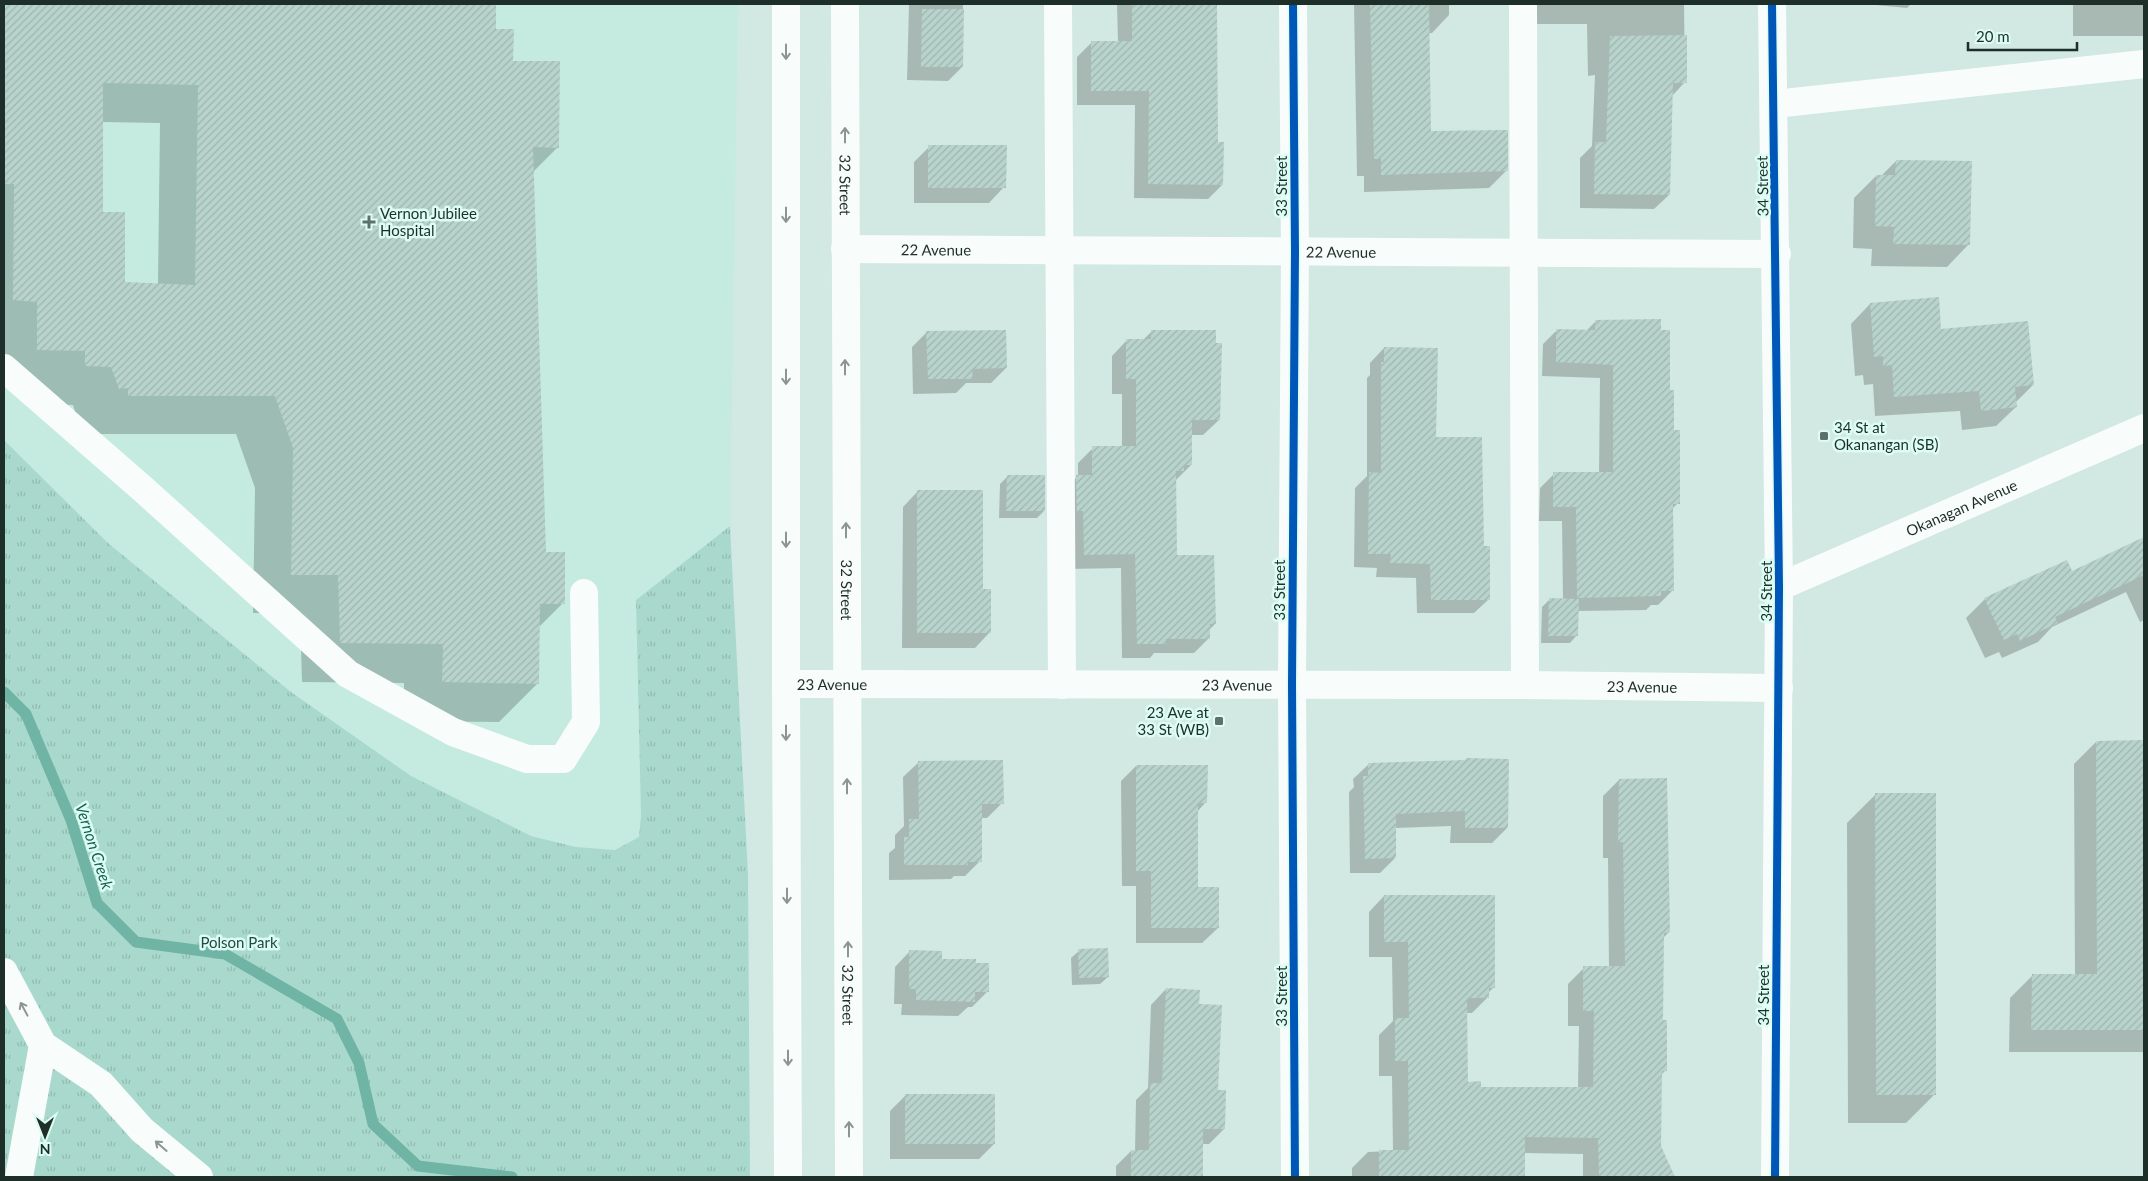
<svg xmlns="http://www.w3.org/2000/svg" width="2148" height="1181" font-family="Lato,sans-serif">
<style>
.built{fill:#c5ebe0}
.park{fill:url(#park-tufts)}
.shadow{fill:#0003;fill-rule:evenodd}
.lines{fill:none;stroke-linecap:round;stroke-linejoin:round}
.stream{stroke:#6fb4a4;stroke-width:11}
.building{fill:url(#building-hatch);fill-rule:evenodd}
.minor{stroke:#f8fcfb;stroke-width:28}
.highway{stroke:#f8fcfb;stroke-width:28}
.cycleway-casing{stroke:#dcfdf3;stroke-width:11}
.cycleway{stroke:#0057b8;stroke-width:8}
.oneway{stroke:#8b9692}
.poi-dot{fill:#5d706a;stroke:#dcfdf3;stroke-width:2}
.labels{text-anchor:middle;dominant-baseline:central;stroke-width:5;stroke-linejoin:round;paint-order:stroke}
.street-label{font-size:15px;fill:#1e2f2a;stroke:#dcfdf3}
.poi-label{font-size:15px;fill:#1e2f2a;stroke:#dcfdf3;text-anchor:start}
.park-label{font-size:15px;fill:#234b41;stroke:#dcfdf3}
.water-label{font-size:16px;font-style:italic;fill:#1b6152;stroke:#dcfdf3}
</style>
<defs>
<pattern id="park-tufts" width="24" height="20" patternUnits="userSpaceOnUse" patternTransform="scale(1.25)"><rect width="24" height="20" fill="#a9d9cc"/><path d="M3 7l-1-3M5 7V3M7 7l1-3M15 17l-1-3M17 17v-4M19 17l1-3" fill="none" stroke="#91bbaf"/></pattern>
<pattern id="building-hatch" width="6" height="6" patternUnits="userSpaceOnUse" patternTransform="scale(1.25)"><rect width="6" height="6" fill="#b8d3cc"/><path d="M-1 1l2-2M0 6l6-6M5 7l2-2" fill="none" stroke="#9eb5af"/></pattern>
</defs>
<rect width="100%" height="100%" fill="#d2e8e2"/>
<path class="built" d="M 4,4 L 738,4 L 730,526 L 636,600 L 641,815 L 639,837 L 616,850 L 576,847 L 531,836 L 411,776 L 291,692 L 109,544 L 4,440 Z"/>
<path class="park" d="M 4,440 L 109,544 L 291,692 L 411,776 L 531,836 L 576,847 L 615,850 L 639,837 L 641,815 L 636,600 L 730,526 L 748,875 L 750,1177 L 4,1177 Z"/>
<path class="shadow" d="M 4,4 L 495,4 L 495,30 L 558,147 L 532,173 L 545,553 L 563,603 L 538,628 L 538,683 L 499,722 L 404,721 L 404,683 L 302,682 L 300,614 L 253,613 L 255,488 L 236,434 L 90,434 L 80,427 L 73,405 L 47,404 L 47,390 L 4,388 ZM 102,122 L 160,123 L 158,285 L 124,283 L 102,213 Z
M 909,4 L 963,4 L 962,67 L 948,81 L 907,80 Z
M 1117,4 L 1215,4 L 1217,144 L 1222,185 L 1208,199 L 1134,198 L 1135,105 L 1077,105 L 1077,57 L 1091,43 L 1118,43 Z
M 1354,4 L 1449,4 L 1449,15 L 1432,33 L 1428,33 L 1430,133 L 1507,170 L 1489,188 L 1364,192 L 1364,176 L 1357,176 Z
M 1534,4 L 1684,4 L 1685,82 L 1672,96 L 1669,195 L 1654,209 L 1580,208 L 1580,158 L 1592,146 L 1595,75 L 1588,76 L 1587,24 L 1534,24 Z
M 1866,4 L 1911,4 L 1907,8 Z
M 2073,4 L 2144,4 L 2144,36 L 2073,36 Z
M 929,147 L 1004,187 L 989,203 L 914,203 L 914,162 Z
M 1896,161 L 1969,244 L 1947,267 L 1871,266 L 1872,249 L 1853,248 L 1854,198 L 1876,176 L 1881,176 Z
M 1870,304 L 1940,330 L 2033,385 L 2016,402 L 2016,407 L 1996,426 L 1962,430 L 1960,411 L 1875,416 L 1873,384 L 1864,385 L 1863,375 L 1855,376 L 1851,324 Z
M 1596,321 L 1660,331 L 1673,431 L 1678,503 L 1671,510 L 1672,591 L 1658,605 L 1651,605 L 1646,610 L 1577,611 L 1577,635 L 1570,643 L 1541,643 L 1542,607 L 1549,600 L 1563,600 L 1562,521 L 1539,521 L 1540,488 L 1554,474 L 1599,474 L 1600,378 L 1542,376 L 1543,344 L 1557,330 L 1586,331 Z
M 1152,331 L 1219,420 L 1203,435 L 1191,435 L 1191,465 L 1176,480 L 1175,557 L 1215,624 L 1209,630 L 1209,638 L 1194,653 L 1154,653 L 1150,658 L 1122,658 L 1121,568 L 1069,569 L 1062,492 L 1078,476 L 1078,463 L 1093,448 L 1122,448 L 1122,394 L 1112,394 L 1112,356 L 1127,340 L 1143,340 Z
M 927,332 L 1006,368 L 991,383 L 966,383 L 956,393 L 913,394 L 912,347 Z
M 1384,348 L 1435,438 L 1482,548 L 1489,599 L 1474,613 L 1417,613 L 1416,578 L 1376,577 L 1377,568 L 1354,567 L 1355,488 L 1367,476 L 1367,378 L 1370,375 L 1370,363 Z
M 1007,477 L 1044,511 L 1037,518 L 999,518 L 1000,484 Z
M 918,491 L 982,590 L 990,632 L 975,648 L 902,648 L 903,507 Z
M 2144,538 L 2144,620 L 2140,622 L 2126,592 L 2052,627 L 2038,642 L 2002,658 L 1999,652 L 1985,658 L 1966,618 L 1985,599 L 2072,572 Z
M 2144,741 L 2144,1052 L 2009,1052 L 2010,998 L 2032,976 L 2075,976 L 2074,764 L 2096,742 Z
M 1466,759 L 1507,828 L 1492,843 L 1450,843 L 1451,826 L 1395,828 L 1395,858 L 1380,873 L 1350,873 L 1349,792 L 1354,787 L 1353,779 L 1369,764 L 1464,762 Z
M 919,762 L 1002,803 L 987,818 L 980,818 L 980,861 L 965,876 L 954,876 L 951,879 L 889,880 L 889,853 L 895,848 L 895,835 L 904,826 L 903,777 Z
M 1136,766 L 1206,802 L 1197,812 L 1197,888 L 1218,928 L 1202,943 L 1136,943 L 1136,886 L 1122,886 L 1121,781 Z
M 1619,780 L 1669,932 L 1663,938 L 1662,1021 L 1665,1071 L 1661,1075 L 1660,1146 L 1671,1170 L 1670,1177 L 1583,1177 L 1583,1154 L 1524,1153 L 1524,1177 L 1352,1177 L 1352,1168 L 1368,1152 L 1393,1151 L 1392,1076 L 1379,1076 L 1379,1035 L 1393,1021 L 1392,957 L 1369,957 L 1369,912 L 1384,896 L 1494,987 L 1488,993 L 1488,997 L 1472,1013 L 1466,1013 L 1467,1083 L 1480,1089 L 1578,1089 L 1579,1026 L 1568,1026 L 1568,984 L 1584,968 L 1609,968 L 1608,858 L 1603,858 L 1603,796 Z
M 1876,794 L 1935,1094 L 1906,1123 L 1848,1123 L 1847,823 Z
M 910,951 L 941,960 L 975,964 L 988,991 L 972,1007 L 968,1007 L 958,1016 L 901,1015 L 902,1004 L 894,1004 L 895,967 Z
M 1079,951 L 1108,977 L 1100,984 L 1072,985 L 1071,958 Z
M 1166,989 L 1198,1005 L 1224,1129 L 1209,1144 L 1201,1144 L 1202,1177 L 1116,1177 L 1116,1166 L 1131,1151 L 1135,1151 L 1136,1100 L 1148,1088 L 1151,1005 Z
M 906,1095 L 994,1144 L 979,1159 L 890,1159 L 890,1111 Z"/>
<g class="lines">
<path class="stream" d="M 4,692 L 26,714 L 71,820 L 97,903 L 136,942 L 225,954 L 337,1019 L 359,1063 L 373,1124 L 418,1166 L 512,1177"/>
</g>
<path class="building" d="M 4,4 L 496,4 L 496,29 L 514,29 L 513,61 L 560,61 L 559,148 L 533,147 L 546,552 L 565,552 L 565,604 L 540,604 L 539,684 L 442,682 L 443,644 L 340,643 L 338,575 L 291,575 L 293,448 L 275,396 L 128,396 L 128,388 L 119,389 L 111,367 L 85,366 L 85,351 L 37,350 L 37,302 L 13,300 L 14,184 L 4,184 ZM 103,83 L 198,85 L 195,285 L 125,282 L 125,212 L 103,212 Z
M 1132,4 L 1217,4 L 1218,142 L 1224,142 L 1223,185 L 1148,184 L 1149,91 L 1091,91 L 1091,41 L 1132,41 Z
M 1370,4 L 1429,4 L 1431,131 L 1508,130 L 1508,171 L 1381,175 L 1381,159 L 1374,159 Z
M 922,9 L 964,9 L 963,67 L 921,67 Z
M 1687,35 L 1687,83 L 1673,83 L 1670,195 L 1594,194 L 1595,142 L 1606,142 L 1610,36 Z
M 928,145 L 1007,145 L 1006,188 L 928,188 Z
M 1896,160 L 1972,161 L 1970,245 L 1893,244 L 1894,227 L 1875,226 L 1876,175 L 1895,175 Z
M 1939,297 L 1941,329 L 2028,321 L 2034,385 L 2015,387 L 2017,407 L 1981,411 L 1979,391 L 1894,397 L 1892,365 L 1883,366 L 1883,356 L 1874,357 L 1870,303 Z
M 1661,319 L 1661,330 L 1670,330 L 1670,390 L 1674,390 L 1674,430 L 1680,430 L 1680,504 L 1673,504 L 1674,591 L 1661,591 L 1661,596 L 1577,598 L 1576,507 L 1553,507 L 1553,472 L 1613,472 L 1613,365 L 1556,362 L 1556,329 L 1595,330 L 1595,320 Z
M 1006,330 L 1007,368 L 972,369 L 973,379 L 928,379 L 926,331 Z
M 1151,330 L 1216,330 L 1216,343 L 1222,343 L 1220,420 L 1192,420 L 1192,465 L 1184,465 L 1184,471 L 1176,471 L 1177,555 L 1214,555 L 1216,624 L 1210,624 L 1210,639 L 1166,639 L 1166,644 L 1137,644 L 1135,554 L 1084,555 L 1083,511 L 1077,511 L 1076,475 L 1092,475 L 1092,446 L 1136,446 L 1136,379 L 1126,379 L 1126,339 L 1151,339 Z
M 1384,347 L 1438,348 L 1436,437 L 1482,437 L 1484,546 L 1490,546 L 1490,600 L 1431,600 L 1430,564 L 1390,563 L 1391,554 L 1368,554 L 1369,472 L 1381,473 L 1381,362 L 1384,362 Z
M 1007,475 L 1045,475 L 1045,511 L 1006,511 Z
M 917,490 L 983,490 L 983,589 L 991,589 L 991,633 L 917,633 Z
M 2144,537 L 2144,575 L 2055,617 L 2058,623 L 2020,641 L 2017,634 L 2004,640 L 1984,598 L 2067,560 L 2072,571 Z
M 1549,598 L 1579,599 L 1578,636 L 1548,636 Z
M 2144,740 L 2144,1030 L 2031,1030 L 2032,974 L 2097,974 L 2096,741 Z
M 1466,758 L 1509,759 L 1508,828 L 1465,828 L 1465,811 L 1396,814 L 1396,858 L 1365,859 L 1363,776 L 1368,776 L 1368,763 L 1466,760 Z
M 1003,760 L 1004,804 L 982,804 L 982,862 L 968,862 L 968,865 L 904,865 L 904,837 L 909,837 L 909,819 L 919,819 L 918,761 Z
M 1136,765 L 1208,765 L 1207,803 L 1198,803 L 1198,887 L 1219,887 L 1219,928 L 1151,928 L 1151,871 L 1136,871 Z
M 1667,778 L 1670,932 L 1664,933 L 1663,1020 L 1667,1020 L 1667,1071 L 1662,1071 L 1661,1146 L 1675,1177 L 1599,1177 L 1598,1138 L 1525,1137 L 1525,1177 L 1379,1177 L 1379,1150 L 1409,1150 L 1408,1061 L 1395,1061 L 1395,1018 L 1409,1018 L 1408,942 L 1384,942 L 1384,895 L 1495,895 L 1495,988 L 1489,988 L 1489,998 L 1467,998 L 1468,1082 L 1481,1081 L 1481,1087 L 1593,1087 L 1594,1011 L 1583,1011 L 1583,966 L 1625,966 L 1623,842 L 1618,842 L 1619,779 Z
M 1875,793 L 1936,793 L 1936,1095 L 1876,1095 Z
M 1108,948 L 1109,977 L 1079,978 L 1078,949 Z
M 909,950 L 942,951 L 942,959 L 976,959 L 976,963 L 989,963 L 989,992 L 975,992 L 975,1002 L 916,1000 L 916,989 L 909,989 Z
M 1166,988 L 1200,990 L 1199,1004 L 1222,1005 L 1218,1090 L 1226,1090 L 1225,1129 L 1203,1129 L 1203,1177 L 1131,1177 L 1131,1150 L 1149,1150 L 1150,1083 L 1162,1083 Z
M 905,1094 L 995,1094 L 995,1144 L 905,1144 Z"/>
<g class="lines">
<g class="minor">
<path d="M 1058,4 L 1062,685"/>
<path d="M 1293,4 L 1295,251 L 1292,685 L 1295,1177"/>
<path d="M 1523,4 L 1525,685"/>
<path d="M 1772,4 L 1779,587 L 1775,1177"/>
<path d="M 1774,104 L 2144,64"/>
<path id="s1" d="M 845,249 L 1777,254"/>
<path d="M 4,368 L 144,490 L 348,674 L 453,732 L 527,759 L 563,759 L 586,722 L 584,593"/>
<path id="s2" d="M 1779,587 L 2144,428"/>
<path id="s3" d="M 786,684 L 1525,685 L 1779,688"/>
<path d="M 4,972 L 43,1045 L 101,1084 L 142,1130 L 199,1177"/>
<path d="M 19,1177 L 43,1045"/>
</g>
<g class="highway">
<path d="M 786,4 L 786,684 L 788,1177"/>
<path id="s4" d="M 845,4 L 849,1177"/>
</g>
<defs>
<path id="cycleway" d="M 1293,4 L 1295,251 L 1292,685 L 1295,1177
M 1772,4 L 1779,587 L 1775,1177"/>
</defs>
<use href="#cycleway" class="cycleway-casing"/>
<use href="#cycleway" class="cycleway"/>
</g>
<defs><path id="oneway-shaft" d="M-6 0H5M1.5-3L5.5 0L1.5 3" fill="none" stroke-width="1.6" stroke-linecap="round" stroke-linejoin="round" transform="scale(1.25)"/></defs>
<g class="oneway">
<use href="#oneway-shaft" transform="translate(786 52) rotate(90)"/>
<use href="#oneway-shaft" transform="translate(845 135) rotate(-90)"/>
<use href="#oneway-shaft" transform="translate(786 215) rotate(90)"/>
<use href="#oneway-shaft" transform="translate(845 367) rotate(-90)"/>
<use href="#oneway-shaft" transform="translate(786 377) rotate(90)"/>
<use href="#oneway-shaft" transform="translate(846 530) rotate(-90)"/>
<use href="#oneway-shaft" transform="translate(786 540) rotate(90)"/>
<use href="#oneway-shaft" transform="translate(786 733) rotate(90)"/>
<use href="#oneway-shaft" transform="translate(847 786) rotate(-90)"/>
<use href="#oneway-shaft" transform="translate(787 896) rotate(90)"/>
<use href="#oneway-shaft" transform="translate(848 949) rotate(-90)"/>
<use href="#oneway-shaft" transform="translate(24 1009) rotate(-118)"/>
<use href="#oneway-shaft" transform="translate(788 1058) rotate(90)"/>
<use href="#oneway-shaft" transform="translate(849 1129) rotate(-90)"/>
<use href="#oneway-shaft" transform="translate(161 1146) rotate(-139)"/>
</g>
<g class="poi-dot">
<path d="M366.5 214.5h5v5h5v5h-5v5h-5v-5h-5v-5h5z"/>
<rect x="1819" y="431" width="10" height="10" rx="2.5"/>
<rect x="1214" y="716" width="10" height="10" rx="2.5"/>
</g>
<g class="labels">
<g class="street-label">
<text stroke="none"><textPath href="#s4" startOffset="181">32 Street</textPath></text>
<text transform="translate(1281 186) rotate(-90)">33 Street</text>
<text transform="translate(1762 186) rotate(-91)">34 Street</text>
<text stroke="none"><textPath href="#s1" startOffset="91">22 Avenue</textPath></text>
<text stroke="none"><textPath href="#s1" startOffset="496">22 Avenue</textPath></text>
<text stroke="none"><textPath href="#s2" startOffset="199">Okanagan Avenue</textPath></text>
<text transform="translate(1279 590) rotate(-90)">33 Street</text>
<text stroke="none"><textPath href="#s4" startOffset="586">32 Street</textPath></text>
<text transform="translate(1766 591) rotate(-90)">34 Street</text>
<text stroke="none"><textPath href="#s3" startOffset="46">23 Avenue</textPath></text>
<text stroke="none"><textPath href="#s3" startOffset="451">23 Avenue</textPath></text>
<text stroke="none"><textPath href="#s3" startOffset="856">23 Avenue</textPath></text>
<text stroke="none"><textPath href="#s4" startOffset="991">32 Street</textPath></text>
<text transform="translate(1763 995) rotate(-90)">34 Street</text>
<text transform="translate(1281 996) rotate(-90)">33 Street</text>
</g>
<g class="poi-label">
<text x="380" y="213">Vernon Jubilee<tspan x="380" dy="17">Hospital</tspan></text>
<text x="1834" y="427">34 St at<tspan x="1834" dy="17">Okanangan (SB)</tspan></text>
<text x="1209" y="712" text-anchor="end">23 Ave at<tspan x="1209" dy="17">33 St (WB)</tspan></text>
</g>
<g class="park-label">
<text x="239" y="942">Polson Park</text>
</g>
<g class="water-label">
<text transform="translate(95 846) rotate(72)">Vernon Creek</text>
</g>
</g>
<rect width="2148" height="1181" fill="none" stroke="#1e2f2a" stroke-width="10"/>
<g transform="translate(45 1136) rotate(180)" stroke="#dcfdf3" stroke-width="4" paint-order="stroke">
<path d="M0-4L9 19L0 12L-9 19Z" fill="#1e2f2a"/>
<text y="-8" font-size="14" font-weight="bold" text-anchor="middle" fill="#1e2f2a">N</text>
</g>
<path d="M1968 42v8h109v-8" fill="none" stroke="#1e2f2a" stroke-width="2.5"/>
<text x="1976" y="42" font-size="15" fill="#1e2f2a" stroke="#dcfdf3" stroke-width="4" paint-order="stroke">20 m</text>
</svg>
